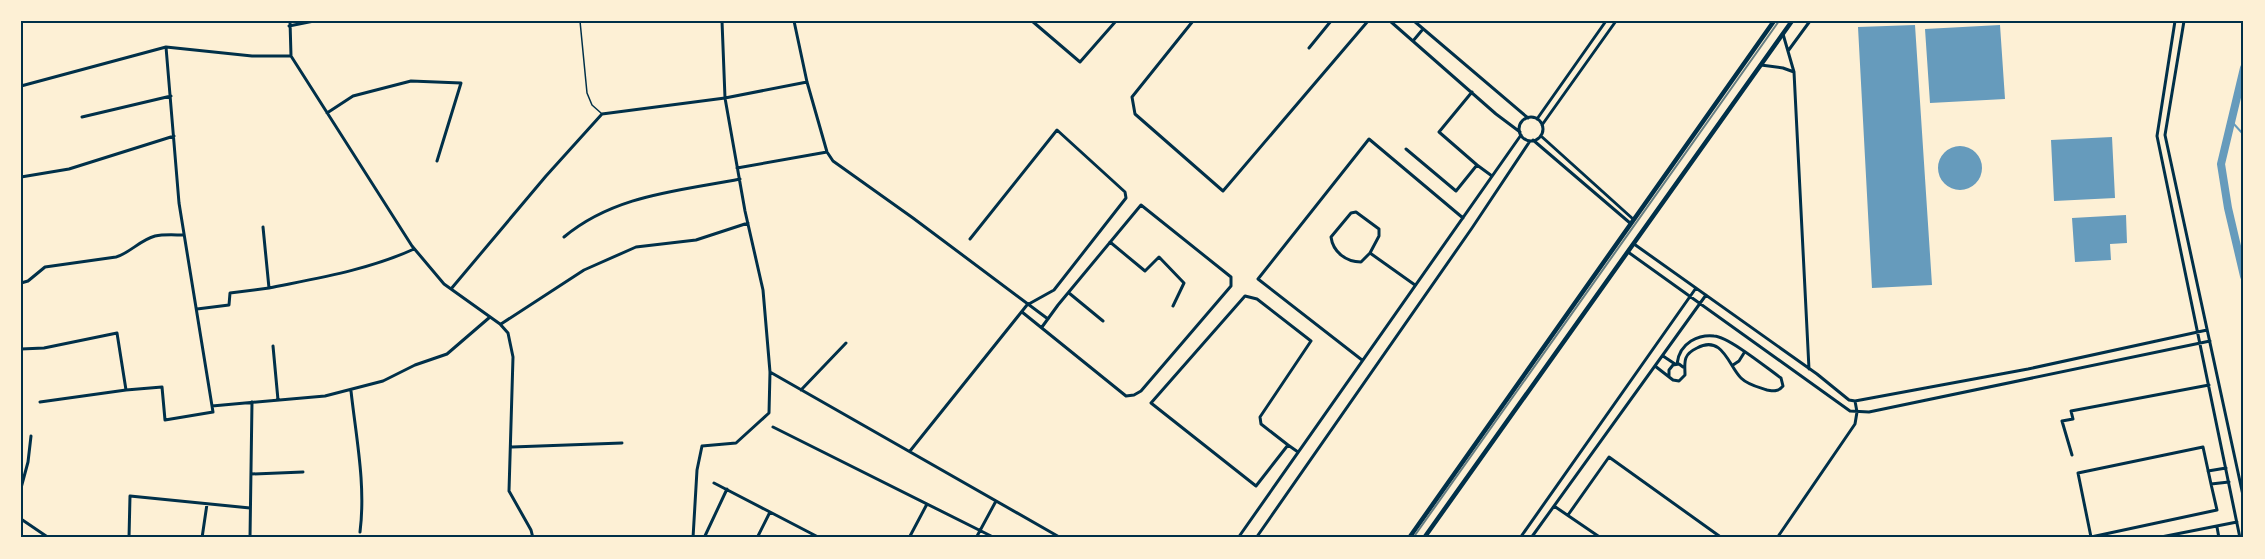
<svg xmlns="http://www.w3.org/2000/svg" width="2265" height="559" font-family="Montserrat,sans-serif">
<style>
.water{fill:#669bbc}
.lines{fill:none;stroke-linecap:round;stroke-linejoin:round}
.stream{stroke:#669bbc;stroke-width:2}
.canal{stroke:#669bbc;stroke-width:8}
.service{stroke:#003049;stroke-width:1.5}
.minor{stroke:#003049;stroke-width:3}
.secondary{stroke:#003049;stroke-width:4.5}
.rail{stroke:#657d81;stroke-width:2}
.neatline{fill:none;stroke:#003049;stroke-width:2}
</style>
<rect width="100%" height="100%" fill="#fdf0d5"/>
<path class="water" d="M 1915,25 L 1932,285 L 1872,288 L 1858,27 Z
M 2000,25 L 2005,99 L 1930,103 L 1925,29 Z
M 2112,137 L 2115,198 L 2054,201 L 2051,140 Z
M1938 168a22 22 0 1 1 44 0a22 22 0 1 1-44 0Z
M 2126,215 L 2127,243 L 2110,244 L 2111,260 L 2075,262 L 2072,218 Z"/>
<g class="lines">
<path class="stream" d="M 2232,122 L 2244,135"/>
<path class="canal" d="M 2244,68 L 2221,164 L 2228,208 L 2244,276"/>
<path class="service" d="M 580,21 L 587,93 L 592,105 L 601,113"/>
<path class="minor" d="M 290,21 L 291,56 L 412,246 L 444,284 L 500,324 L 508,333 L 513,357 L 509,491 L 531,530 L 533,538
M 794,21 L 807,82 L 827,152 L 833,161 L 913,218 L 1048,319
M 1032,21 L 1080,62 L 1116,21
M 1193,21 L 1132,97 L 1135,114 L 1223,191 L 1368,21
M 1390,21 L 1496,114 L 1520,132
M 1414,21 L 1528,118
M 2175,21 L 2157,136 L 2240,538
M 2184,21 L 2165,135 L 2244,500
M 289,26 L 314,21
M 1783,34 L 1794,72 L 1809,369
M 1413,41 L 1423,29
M 1309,48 L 1331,21
M 1788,51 L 1810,21
M 1761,65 L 1783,68 L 1794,72
M 21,86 L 166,47 L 252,56 L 291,56
M 327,113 L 353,96 L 411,81 L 461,83 L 437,161
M 82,117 L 171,96
M1519 129a12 12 0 1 1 24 0a12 12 0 1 1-24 0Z
M 1537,119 L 1606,21
M 1542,125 L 1616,21
M 1541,136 L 1633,219
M 1533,140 L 1630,223
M 1406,149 L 1456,191 L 1477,165 L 1439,132 L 1472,92
M 1477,165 L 1492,176
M 737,168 L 827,152
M 21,177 L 69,169 L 174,136
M 564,237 C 614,195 678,191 740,179
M 1110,242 L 1145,271 L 1159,257 L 1184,283 L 1173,306
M 1634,244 L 1817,374 L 1849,400 L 1855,401 L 2028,369 L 2207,330
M 1628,252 L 1850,411 L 1869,412 L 2210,341
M 1370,253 L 1379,236 L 1379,229 L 1356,212 L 1351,213 L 1331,237 C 1333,252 1346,262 1361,262 L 1370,253 L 1415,285
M 21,283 L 28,281 L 45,267 L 116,257 C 130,253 140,240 155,236 C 164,234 175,235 184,235
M 269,288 C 318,278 368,270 414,249
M 451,289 L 546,176 L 602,114 L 725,98 L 807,82
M 1069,293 L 1103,321
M 1245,296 L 1257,299 L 1311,341 L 1260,417 L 1261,424 L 1288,445 L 1256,486 L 1151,403 Z
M 197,309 L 229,305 L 230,293 L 269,288 L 263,227
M 1022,312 L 1126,396 L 1134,395 L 1141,391 L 1231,286 L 1231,277 L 1141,205 L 1058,305 L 1042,327
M 501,324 L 584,270 L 636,247 L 696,240 L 748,223
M 273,346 L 278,400
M 21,349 L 44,348 L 117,333 L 126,390 L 162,387 L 165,420 L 213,412 L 179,203 L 166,47
M 1663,356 L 1675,364
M 1362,360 L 1258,279 L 1369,139 L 1463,218
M 1733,365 L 1739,361 L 1744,353
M 1655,366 L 1673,380 L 1679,381 L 1685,375 C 1685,363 1682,355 1697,348 C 1723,334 1729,367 1741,378 C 1748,385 1758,387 1767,390 C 1774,391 1778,392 1783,386 L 1781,378 C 1767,368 1729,337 1714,336 C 1706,335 1698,337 1691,341 C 1683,346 1678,354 1677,364
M 770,372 L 1061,538
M 1669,376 L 1669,370 L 1673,365 L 1679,364 L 1683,367
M 801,390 L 846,343
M 351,391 C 356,437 366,485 360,532
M 40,402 L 126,390
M 212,406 L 325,396 L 383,381 L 415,365 L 447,354 L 490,317
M 773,427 L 995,538
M 1288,445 L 1298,452
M 512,447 L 622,443
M 910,451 L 1027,305 L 1054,290 L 1126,198 L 1125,192 L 1057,130 L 970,239
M 2072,455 L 2062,421 L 2073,419 L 2071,411 L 2209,385
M 2208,471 L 2226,468
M 251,474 L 303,472
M 714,483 L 820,538
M 2211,484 L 2203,447 L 2078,473 L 2091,537 L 2217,510 L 2211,484 L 2229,482
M 21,488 L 28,462 L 31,436
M 1554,506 L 1601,538
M 1568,515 L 1609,457 L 1722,538
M 21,519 L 49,538
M 2217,527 L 2219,538
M 129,538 L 130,496 L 250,508
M 202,538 L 207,504
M 250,538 L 252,402
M 693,538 L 697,470 L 702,446 L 736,443 L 769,413 L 770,372 L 763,290 L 745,211 L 725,98 L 722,21
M 704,538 L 727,489
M 757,538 L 770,512
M 909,538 L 927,504
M 976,538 L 996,501
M 1238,538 L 1521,135
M 1256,538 L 1472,228 L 1530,141
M 1520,538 L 1696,288
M 1531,538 L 1706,295
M 1777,538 L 1855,424 L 1857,412 L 1855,401
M 2156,538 L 2237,522"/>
<path class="secondary" d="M 1409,538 L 1774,21
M 1424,538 L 1792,21"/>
<path class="rail" d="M 1413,538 L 1779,21"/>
</g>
<rect width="2265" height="559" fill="none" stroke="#fdf0d5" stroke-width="45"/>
<rect x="22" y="22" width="2220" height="514" class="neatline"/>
</svg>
